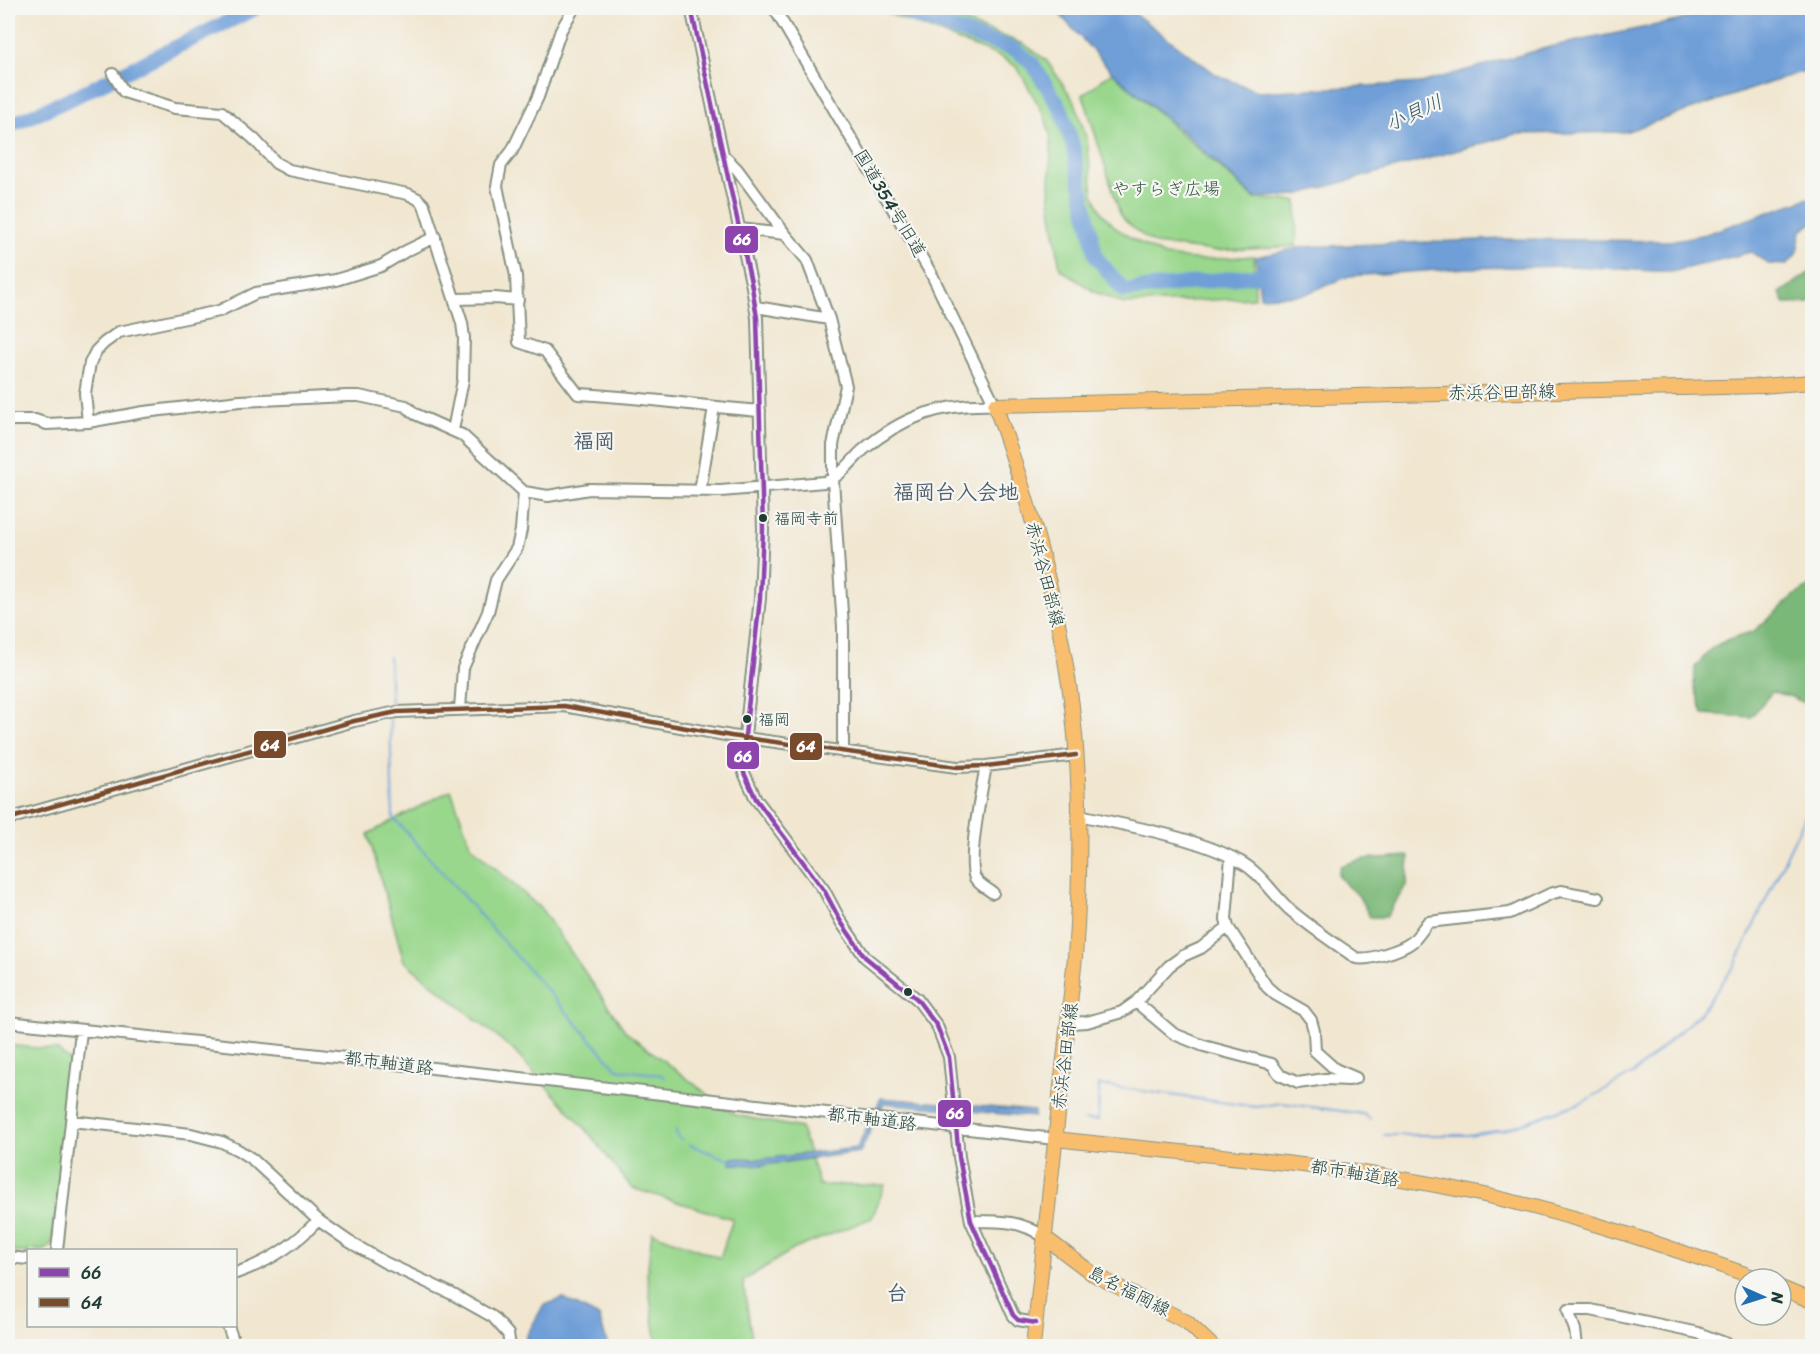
<svg xmlns="http://www.w3.org/2000/svg" width="1820" height="1354" font-family="Sriracha,'Klee One',sans-serif">
<style>
.green{fill:#99d78c;stroke:#5c8a60;stroke-width:1.5}
.forest{fill:#7ab878;stroke:#4c7a56;stroke-width:1.5}
.water{fill:#6f9fd8;stroke:#476e86;stroke-width:1.5}
.lines{fill:none;stroke-linecap:round;stroke-linejoin:round}
.stream{stroke:#6f9fd8;stroke-width:2}
.river{stroke:#6f9fd8;stroke-width:15}
.minor-casing{stroke:#889282;stroke-width:14}
.major-casing{stroke:#889282;stroke-width:16}
.minor{stroke:#fff;stroke-width:10}
.major{stroke:#f9be6d;stroke-width:14}
.bus-1-casing{stroke:#f6f6f2;stroke-width:9}
.bus-2-casing{stroke:#f6f6f2;stroke-width:9}
.bus-1{stroke:#8e44ad;stroke-width:4.5}
.bus-2{stroke:#7a4b2a;stroke-width:4.5}
.bus-dot{fill:#1f3d34;stroke:#f6f6f2;stroke-width:2}
.labels{text-anchor:middle;dominant-baseline:central;stroke-width:4.5;stroke-linejoin:round;paint-order:stroke}
.bus-label{font-size:16px;fill:#1f3d34;stroke:#f6f6f2;text-anchor:start}
.park-label{font-size:18px;fill:#375c46;stroke:#f6f6f2}
.street-label{font-size:18px;fill:#1f3d34;stroke:#f6f6f2}
.water-label{font-size:20px;font-style:italic;fill:#375a65;stroke:#f6f6f2}
.quarter-label{font-size:21px;font-weight:bold;fill:#4f5f6e;stroke:#f6f6f2}
.line-badge{stroke:#f6f6f2;stroke-width:2}
.badge-label{font-size:16px;text-anchor:middle;font-weight:bold;fill:#fff}
</style>
<rect width="100%" height="100%" fill="#f6f6f2"/>
<filter id="ink" filterUnits="userSpaceOnUse"><feTurbulence type="fractalNoise" baseFrequency=".0167" numOctaves="2"/><feDisplacementMap in="SourceGraphic" scale="12" xChannelSelector="R" yChannelSelector="G"/><feConvolveMatrix kernelMatrix="1 2 1 2 8 2 1 2 1" color-interpolation-filters="sRGB"/></filter>
<filter id="wash" filterUnits="userSpaceOnUse"><feTurbulence type="fractalNoise" baseFrequency=".008" numOctaves="4" result="noise"/><feDisplacementMap in="SourceGraphic" scale="24" xChannelSelector="R" yChannelSelector="G"/><feGaussianBlur stdDeviation="1.35" result="paint"/><feColorMatrix in="noise" values="0 0 0 0 0 0 0 0 0 0 0 0 0 0 0 0 0 1.4 0 .05"/><feComposite in="paint" operator="in"/></filter>
<g filter="url(#wash)">
<rect width="100%" height="100%" fill="#f1e7d1"/>
<path class="green" d="M 874,8 L 927,8 L 1024,44 L 1047,61 L 1075,102 L 1087,140 L 1093,194 L 1102,213 L 1116,228 L 1134,240 L 1165,256 L 1200,260 L 1254,256 L 1255,298 L 1124,304 L 1095,292 L 1060,269 L 1050,199 L 1051,138 L 1045,117 L 1017,67 L 1001,57 Z
M 1112,72 L 1255,199 L 1297,201 L 1296,246 L 1214,251 L 1155,244 L 1138,232 L 1121,217 L 1083,95 Z
M 451,790 L 471,846 L 542,910 L 626,1032 L 735,1115 L 801,1128 L 819,1185 L 885,1185 L 872,1218 L 792,1250 L 743,1281 L 753,1346 L 657,1346 L 647,1275 L 652,1232 L 720,1258 L 733,1219 L 632,1188 L 584,1127 L 512,1049 L 404,961 L 368,834 Z
M 8,1045 L 57,1050 L 73,1063 L 53,1240 C 47,1254 42,1250 28,1250 L 28,1253 L 8,1251 Z"/>
<path class="forest" d="M 1812,271 L 1812,301 L 1809,303 L 1785,304 L 1780,293 Z
M 1809,586 L 1812,587 L 1812,706 L 1789,696 L 1772,692 L 1751,717 L 1703,714 L 1694,685 L 1695,667 L 1713,647 L 1729,639 L 1754,631 L 1794,596 Z
M 1409,856 L 1407,884 L 1386,917 L 1370,917 L 1358,895 L 1348,887 L 1338,875 L 1340,866 L 1363,859 Z"/>
<path class="water" d="M 1054,8 L 1127,8 L 1217,75 L 1259,92 L 1421,83 L 1553,46 L 1677,21 L 1720,8 L 1812,8 L 1812,72 L 1798,73 L 1625,132 L 1516,134 L 1297,195 L 1255,198 L 1183,132 L 1112,72 Z
M 1812,197 L 1812,223 L 1801,231 L 1797,253 L 1787,265 L 1768,264 L 1751,252 L 1671,272 L 1573,266 L 1467,268 L 1349,276 L 1303,295 L 1260,297 L 1256,257 L 1303,247 L 1505,239 L 1670,241 L 1706,234 Z
M 881,1098 L 1034,1111 L 1034,1117 L 884,1103 L 860,1152 L 763,1165 L 731,1164 L 731,1158 L 762,1159 L 857,1148 Z
M 562,1298 L 599,1317 L 608,1346 L 521,1346 L 543,1306 Z"/>
<g class="lines">
<path class="stream" d="M 389,657 L 391,707
M 390,719 L 393,817 L 617,1069 L 662,1075 L 664,1078
M 1085,1120 L 1098,1120 L 1099,1085 L 1256,1107 L 1282,1103 L 1363,1114 L 1370,1119
M 676,1130 L 677,1136 L 682,1140
M 1384,1135 L 1468,1135 L 1503,1130 L 1583,1102 L 1634,1073 L 1700,1013 L 1735,965 L 1812,802
M 690,1145 L 732,1161"/>
<path class="river" d="M 900,8 L 917,17 L 1016,50 L 1032,63 L 1061,109 L 1072,143 L 1096,257 L 1124,291 L 1276,273
M 8,126 L 70,99 L 256,8"/>
</g>
</g>
<g filter="url(#ink)">
<g class="lines">
<defs>
<path id="minor" d="M 574,8 L 561,30 L 538,97 L 512,151 L 501,165 L 497,186 L 516,276 L 519,342 L 545,351 L 578,394 C 639,397 699,406 760,411
M 691,8 L 752,287 L 757,318 L 763,529 L 760,598 L 742,763 L 744,773 L 756,799 L 824,890 L 841,922 L 865,957 L 917,999 L 937,1026 L 949,1057 L 959,1157 L 971,1221 L 1013,1315 L 1018,1320 L 1036,1323
M 113,74 L 124,92 L 175,108 L 222,112 L 254,139 L 276,163 L 289,170 L 408,194 L 418,199 L 424,205 L 462,323 L 464,338 L 463,380 L 453,430
M 725,157 L 737,169 L 785,234 L 807,260 L 829,319 L 846,386 L 833,445 L 833,480 L 843,627 L 843,752
M 740,229 L 785,234
M 456,299 L 495,298 L 518,300
M 756,307 L 829,319
M 8,420 L 35,420 L 47,424 L 88,422 L 144,412 L 240,401 L 347,396 L 359,396 L 406,406 L 415,414 L 462,435 L 524,492 L 548,496 L 589,489 L 721,491 L 824,482 C 840,478 851,461 863,450 C 903,416 942,403 995,405 L 932,275 L 774,8
M 88,422 L 85,393 L 90,363 L 96,351 L 104,343 L 119,332 L 219,311 L 256,293 L 336,280 L 381,266 L 406,251 L 435,237
M 700,491 L 714,407
M 460,709 L 463,668 L 488,612 L 496,580 L 517,548 L 521,530 L 524,492
M 986,766 C 982,787 967,861 975,878 C 979,885 988,889 993,893
M 1079,815 C 1128,826 1196,837 1239,861 C 1260,872 1272,893 1289,909 C 1310,927 1333,942 1356,958 C 1368,961 1402,950 1412,942 C 1418,937 1423,928 1428,922 L 1510,913 L 1550,894 L 1561,891 L 1598,898
M 8,819 L 354,721 L 397,712 L 564,706 L 731,736 L 957,767 L 986,766 L 1076,755
M 1136,1002 L 1174,1034 L 1204,1046 L 1272,1064 L 1280,1075 L 1298,1083 L 1325,1079 L 1349,1080 L 1356,1078 L 1335,1069 L 1315,1051 L 1314,1031 L 1311,1020 L 1304,1011 L 1276,995 L 1267,987 L 1228,927
M 8,1022 L 319,1055 L 1055,1139
M 1069,1023 L 1087,1022 L 1122,1012 L 1136,1002 L 1169,966 L 1183,956 L 1201,948 L 1228,927 L 1226,919 L 1231,857
M 71,1121 L 191,1134 L 222,1142 L 238,1150 L 252,1159 L 318,1220 L 348,1241 L 384,1262 L 452,1294 L 493,1317 L 508,1334 L 510,1346
M 971,1221 C 998,1221 1021,1220 1044,1237
M 57,1250 L 81,1031
M 8,1257 L 28,1259
M 236,1273 C 269,1262 295,1245 318,1220
M 228,1326 L 235,1346
M 1577,1346 L 1575,1330 L 1568,1310 L 1591,1310 L 1698,1333 L 1733,1346"/>
<path id="major" d="M 1055,1139 C 1187,1154 1320,1162 1451,1188 C 1557,1209 1658,1243 1759,1279
M 1044,1237 L 1093,1274 L 1187,1322 L 1212,1346
M 1781,1288 L 1812,1301
M 1033,1346 L 1075,957 C 1081,873 1082,789 1072,706 C 1059,603 1030,503 995,405 L 1762,386 L 1812,382"/>
</defs>
<use href="#minor" class="minor-casing"/>
<use href="#major" class="major-casing"/>
<use href="#minor" class="minor"/>
<use href="#major" class="major"/>
<defs>
<path id="bus-1" d="M 691,8 L 752,287 L 757,318 L 763,529 L 760,598 L 742,763 L 744,773 L 756,799 L 824,890 L 841,922 L 865,957 L 917,999 L 937,1026 L 949,1057 L 959,1157 L 971,1221 L 1013,1315 L 1018,1320 L 1036,1323"/>
<path id="bus-2" d="M 8,819 L 354,721 L 397,712 L 564,706 L 731,736 L 957,767 L 986,766 L 1076,755"/>
</defs>
<use href="#bus-1" class="bus-1-casing"/>
<use href="#bus-2" class="bus-2-casing"/>
<use href="#bus-1" class="bus-1"/>
<use href="#bus-2" class="bus-2"/>
</g>
</g>
<g class="bus-dot">
<circle cx="763" cy="518" r="5"/>
<circle cx="747" cy="719" r="5"/>
<circle cx="908" cy="992" r="5"/>
</g>
<g class="labels">
<g class="bus-label">
<text x="774" y="518">福岡寺前</text>
<text x="758" y="719">福岡</text>
</g>
<g class="park-label">
<text x="1166" y="189">やすらぎ広場</text>
</g>
<g class="street-label">
<text transform="translate(890 203) rotate(59)">国道354号旧道</text>
<text transform="translate(1502 392) rotate(-1)">赤浜谷田部線</text>
<text transform="translate(1045 574) rotate(76)">赤浜谷田部線</text>
<text transform="translate(1065 1056) rotate(-83)">赤浜谷田部線</text>
<text transform="translate(389 1063) rotate(7)">都市軸道路</text>
<text transform="translate(872 1119) rotate(7)">都市軸道路</text>
<text transform="translate(1355 1173) rotate(9)">都市軸道路</text>
<text transform="translate(1129 1291) rotate(27)">島名福岡線</text>
</g>
<g class="water-label">
<text transform="translate(1414 113) rotate(-24)">小貝川</text>
</g>
<g class="quarter-label">
<text x="594" y="441">福岡</text>
<text x="956" y="492">福岡台入会地</text>
<text x="897" y="1293">台</text>
</g>
</g>
<g class="line-badge">
<rect x="724" y="225" width="35" height="29" rx="6" fill="#8e44ad"/>
<rect x="253" y="730" width="34" height="29" rx="6" fill="#7a4b2a"/>
<rect x="789" y="732" width="34" height="29" rx="6" fill="#7a4b2a"/>
<rect x="726" y="741" width="34" height="29" rx="6" fill="#8e44ad"/>
<rect x="937" y="1099" width="35" height="29" rx="6" fill="#8e44ad"/>
</g>
<g class="badge-label">
<text x="742" y="245">66</text>
<text x="270" y="751">64</text>
<text x="806" y="752">64</text>
<text x="743" y="762">66</text>
<text x="955" y="1119">66</text>
</g>
<rect width="1820" height="1354" fill="none" stroke="#f6f6f2" stroke-width="30"/>
<rect x="27" y="1249" width="210" height="78" fill="#f6f6f2" stroke="#a0aca6" stroke-width="1.5"/>
<rect x="39" y="1268" width="30" height="9" fill="#8e44ad" stroke="#a0aca6" stroke-width="1.5"/>
<text x="81" y="1279" font-size="18" fill="#1f3d34">66</text>
<rect x="39" y="1298" width="30" height="9" fill="#7a4b2a" stroke="#a0aca6" stroke-width="1.5"/>
<text x="81" y="1309" font-size="18" fill="#1f3d34">64</text>
<g transform="translate(1763 1297) rotate(93)"><circle r="28" fill="#f6f6f2" stroke="#a0aca6" stroke-width="1.5"/>
<path d="M0-4.5L10 22L0 15L-10 22Z" fill="#1f6fb2"/>
<text y="-9" font-size="16" font-weight="bold" text-anchor="middle" fill="#1f3d34">N</text>
</g>
</svg>
